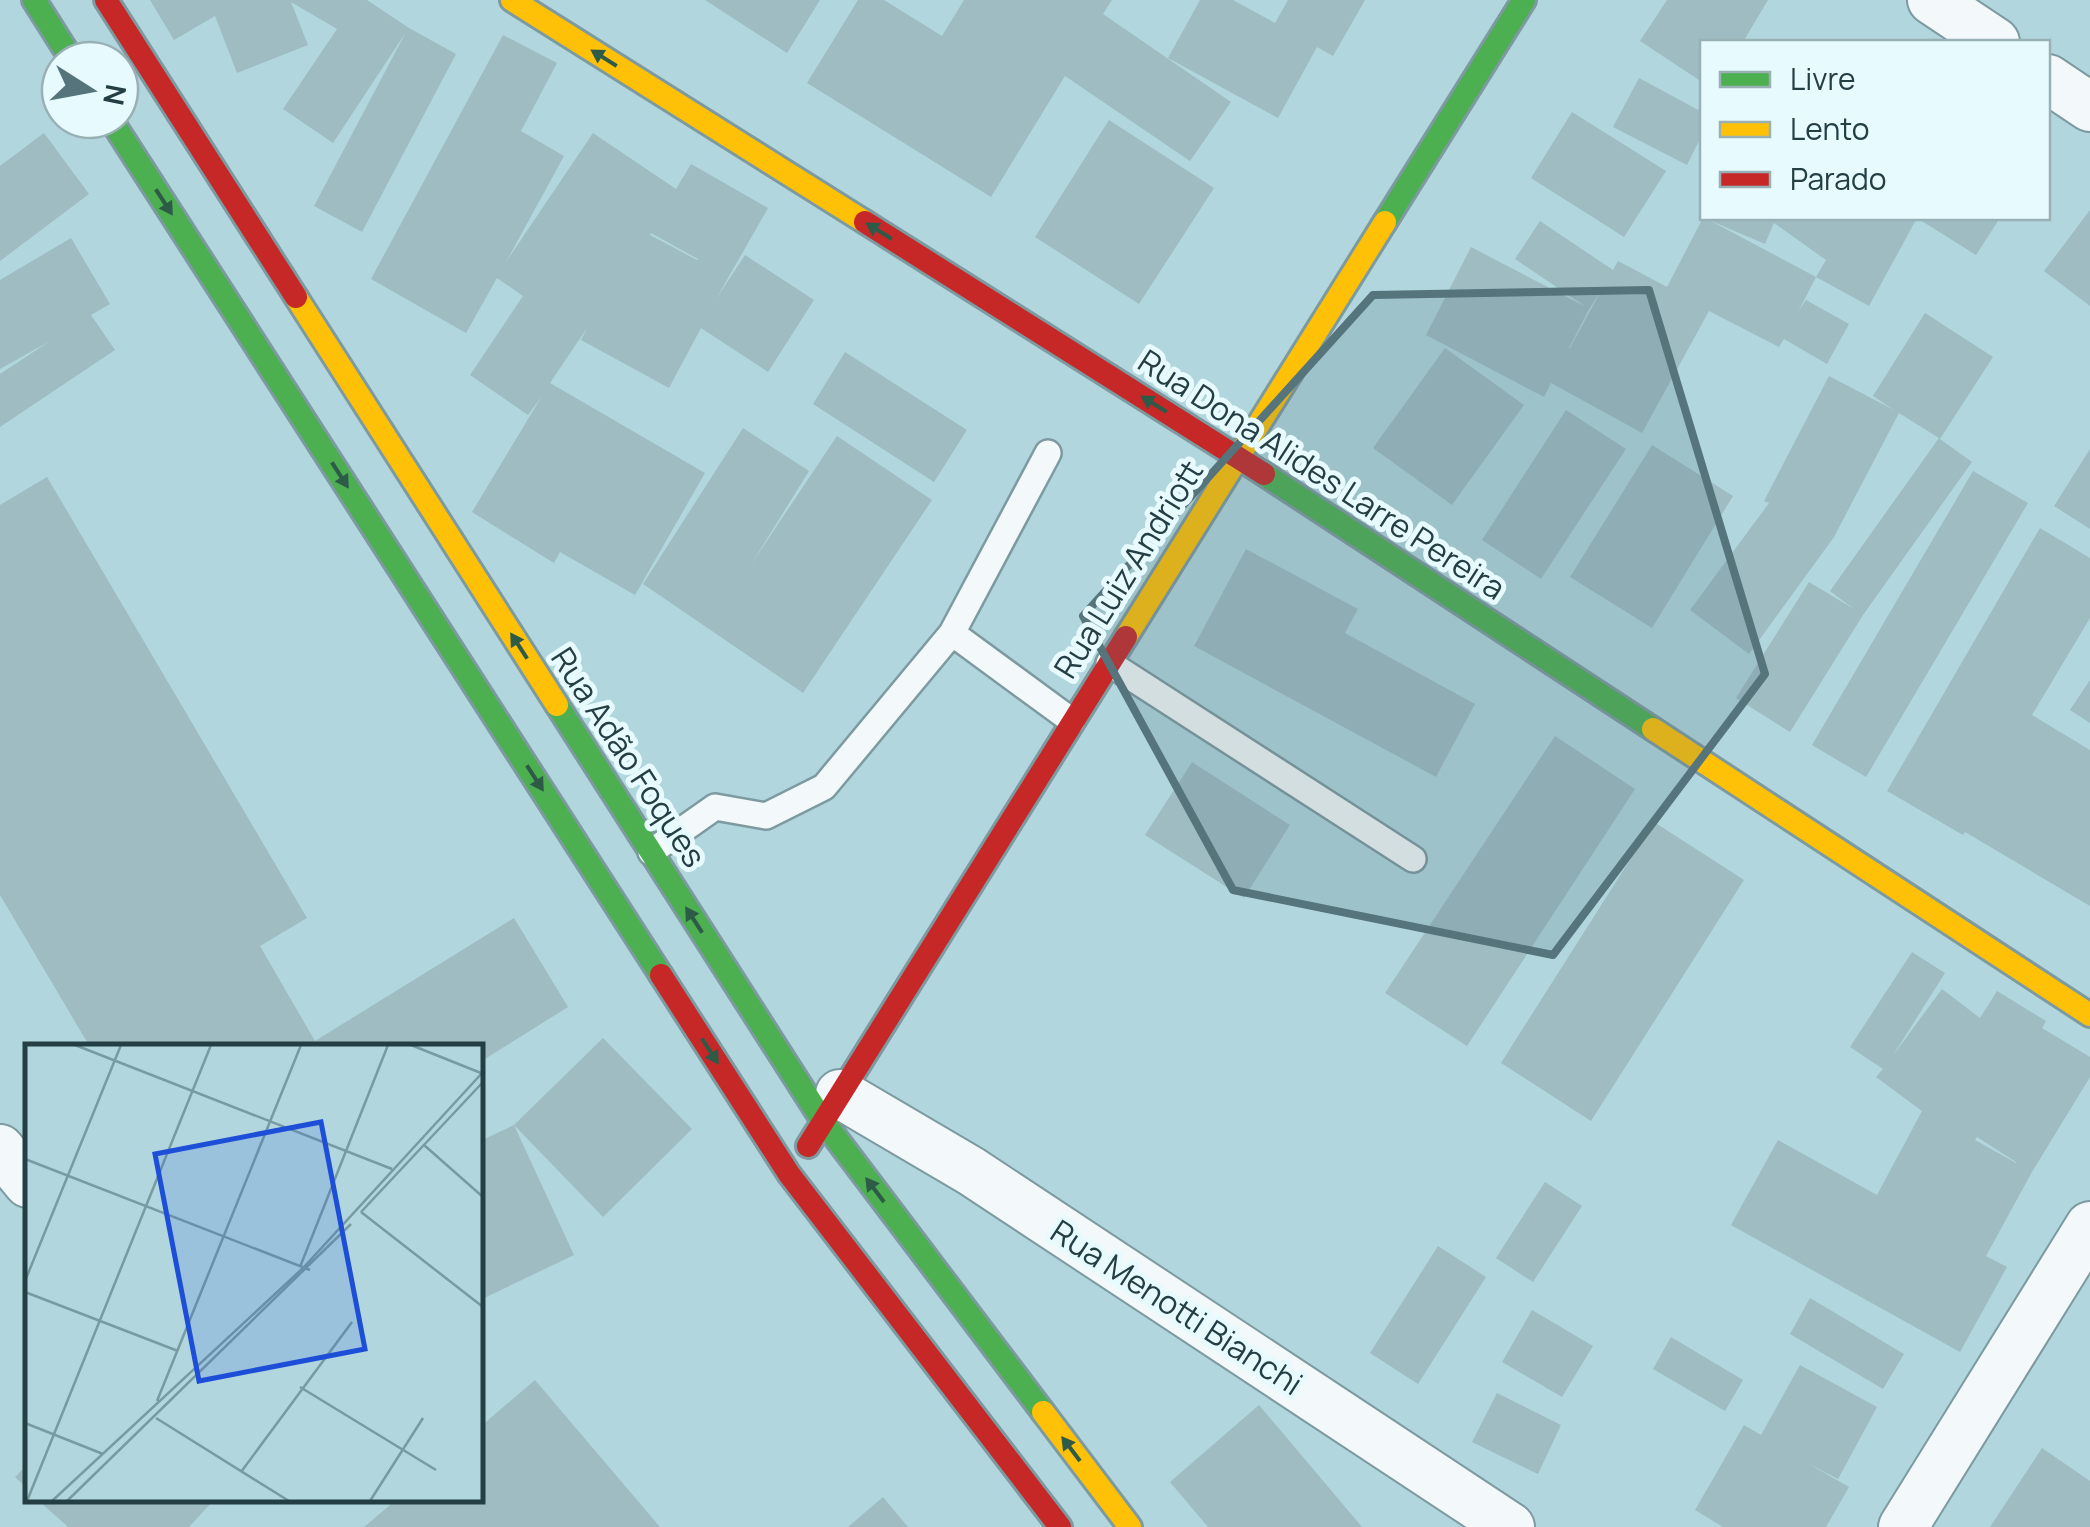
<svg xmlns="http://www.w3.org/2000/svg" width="2090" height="1527" font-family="Manrope,sans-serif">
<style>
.building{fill:#9ebcc2;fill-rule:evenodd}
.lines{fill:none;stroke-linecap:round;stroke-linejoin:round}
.lane-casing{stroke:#7d9aa0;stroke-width:30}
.street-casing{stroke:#7d9aa0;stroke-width:52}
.fast-casing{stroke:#7d9aa0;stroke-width:28}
.slow-casing{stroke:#7d9aa0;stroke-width:28}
.jam-casing{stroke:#7d9aa0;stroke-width:28}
.lane{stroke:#f3f9fa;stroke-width:25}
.street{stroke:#f3f9fa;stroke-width:48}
.fast{stroke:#4caf50;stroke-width:22}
.slow{stroke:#ffc107;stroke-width:22}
.jam{stroke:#c62828;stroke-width:22}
.oneway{fill:#2d5b48}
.marked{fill:#55747b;fill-opacity:0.2;stroke:#55747b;stroke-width:8;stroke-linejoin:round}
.labels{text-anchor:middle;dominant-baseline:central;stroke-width:10;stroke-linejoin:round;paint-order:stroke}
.street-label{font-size:32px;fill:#233f45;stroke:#e7fbff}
.inset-road{fill:none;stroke:#789aa1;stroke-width:2.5}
.view{fill:#1d4ed8;fill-opacity:0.15;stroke:#1d4ed8;stroke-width:5}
.inset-edge{fill:none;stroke:#233f45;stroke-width:5}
</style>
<rect width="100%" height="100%" fill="#b1d6de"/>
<path class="building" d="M 150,0 L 367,0 L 409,28 L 456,54 L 362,232 L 314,206 L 406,32 L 333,143 L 283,109 L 337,29 L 291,2 L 308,45 L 237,73 L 215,16 L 174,40 Z
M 705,0 L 820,0 L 787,53 Z
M 858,0 L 884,0 L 942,36 L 964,0 L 1112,0 L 1103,14 L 1231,102 L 1190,161 L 1065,76 L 991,197 L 807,83 Z
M 1200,0 L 1233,0 L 1275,23 L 1288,0 L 1365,0 L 1333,56 L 1317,47 L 1278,118 L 1168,58 Z
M 1667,0 L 1768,0 L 1743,42 L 1702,42 L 1702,82 L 1640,41 Z
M 503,35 L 557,63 L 521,131 L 564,156 L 506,262 L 593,133 L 676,189 L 691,164 L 768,208 L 716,299 L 745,255 L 814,300 L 768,372 L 701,328 L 669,388 L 581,340 L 587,328 L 550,383 L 705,473 L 635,595 L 560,552 L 554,563 L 472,512 L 542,396 L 528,415 L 470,375 L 523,296 L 497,278 L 466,333 L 371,279 ZM 651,233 L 698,259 L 697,260 L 650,235 Z
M 1639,78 L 1702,112 L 1702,135 L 1687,165 L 1613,127 Z
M 1572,112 L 1666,171 L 1624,237 L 1531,178 Z
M 1109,120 L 1214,188 L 1139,304 L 1035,237 Z
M 44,133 L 89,194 L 0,261 L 0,166 Z
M 2090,210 L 2090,306 L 2044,271 Z
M 1703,218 L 2000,218 L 1976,255 L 1917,218 L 1869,306 L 1816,277 L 1798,312 L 1806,300 L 1849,324 L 1827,364 L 1784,339 L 1779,347 L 1709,311 L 1642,433 L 1551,383 L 1544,397 L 1426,335 L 1471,247 L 1586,307 L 1515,259 L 1540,221 L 1613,270 L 1618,261 L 1667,287 ZM 1709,220 L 1765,244 L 1774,223 L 1826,260 L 1816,277 ZM 1601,291 L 1570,348 L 1569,348 L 1589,309 Z
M 71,238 L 110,304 L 91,315 L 115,350 L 0,427 L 0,374 L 50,341 L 0,369 L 0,280 Z
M 1925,313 L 1993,357 L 1940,439 L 1972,462 L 1863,615 L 1790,732 L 1736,698 L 1809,582 L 1854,609 L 1830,591 L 1939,438 L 1899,413 L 1834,537 L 1749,654 L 1690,610 L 1769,503 L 1764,501 L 1829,376 L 1894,410 L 1873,396 Z
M 1445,348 L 1524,405 L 1452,505 L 1373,448 Z
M 845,352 L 967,430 L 934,482 L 813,404 Z
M 1566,410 L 1626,449 L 1541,579 L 1482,540 Z
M 743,428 L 809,471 L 750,566 L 837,436 L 932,500 L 803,693 L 643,584 Z
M 1652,445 L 1733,496 L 1652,628 L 1570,577 Z
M 2090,449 L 2090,529 L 2054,506 Z
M 1973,471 L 2028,503 L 1866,777 L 1812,745 Z
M 47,477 L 307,918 L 260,946 L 315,1041 L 514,918 L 568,1007 L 480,1062 L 480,1047 L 90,1047 L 0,895 L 0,505 Z
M 2040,528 L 2090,558 L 2090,618 L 2032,715 L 2090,750 L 2090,906 L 1965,832 L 1963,835 L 1887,791 Z
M 1246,549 L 1358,609 L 1345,633 L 1475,704 L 1436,777 L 1194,646 Z
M 2090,680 L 2090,723 L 2070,710 Z
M 1555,736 L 1635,789 L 1467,1046 L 1385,993 Z
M 1192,762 L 1290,825 L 1244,898 L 1145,835 Z
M 1654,822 L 1744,880 L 1591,1121 L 1501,1063 Z
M 1912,952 L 1945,973 L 1892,1057 L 1942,989 L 1980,1018 L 1997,991 L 2046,1021 L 2042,1028 L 2090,1057 L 2090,1077 L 2032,1172 L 1986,1256 L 2007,1267 L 1960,1352 L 1731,1225 L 1778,1140 L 1877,1195 L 1922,1111 L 1876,1077 L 1883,1069 L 1850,1047 ZM 1977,1137 L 2016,1162 L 2016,1163 L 1975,1140 Z
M 603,1038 L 692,1129 L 603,1217 L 514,1125 L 574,1255 L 480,1300 L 480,1141 L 514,1125 Z
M 1545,1182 L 1582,1206 L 1533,1282 L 1496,1258 Z
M 1438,1246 L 1486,1277 L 1418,1384 L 1370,1353 Z
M 1810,1298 L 1904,1354 L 1883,1389 L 1790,1334 Z
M 1532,1310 L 1593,1346 L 1562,1397 L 1502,1362 Z
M 1671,1337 L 1743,1380 L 1725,1411 L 1653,1369 Z
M 1800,1365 L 1877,1407 L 1838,1479 L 1807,1463 L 1849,1487 L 1826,1527 L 1723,1527 L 1695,1510 L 1744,1425 L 1761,1435 Z
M 535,1380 L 660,1527 L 364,1527 L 396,1500 L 480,1500 L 480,1427 Z
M 1497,1393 L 1561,1425 L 1538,1474 L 1472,1442 Z
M 1259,1405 L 1362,1527 L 1208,1527 L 1170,1482 Z
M 2042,1448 L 2090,1481 L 2090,1527 L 1990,1527 Z
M 28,1464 L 28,1489 L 15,1477 Z
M 883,1497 L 908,1527 L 848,1527 Z
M 38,1500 L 214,1500 L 189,1527 L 68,1527 Z"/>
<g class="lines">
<defs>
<path id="lane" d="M 952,633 L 1072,721
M 1109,663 L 1413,859
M 651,852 L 715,807 L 766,816 L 824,787 L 952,633 L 1048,453"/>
<path id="street" d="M 1932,0 L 1995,42
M 2048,79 L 2090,107
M 840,1094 L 971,1171 L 1510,1527
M 0,1149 L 28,1183
M 1903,1527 L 2090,1226"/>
<path id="fast" d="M 34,0 L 72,60
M 111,120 L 661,975
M 1385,222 L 1524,0
M 1264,474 L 1653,729
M 557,705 L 823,1121 L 1043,1412"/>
<path id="slow" d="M 512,0 L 865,222
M 296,297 L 557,705
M 1126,637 L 1385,222
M 1653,729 L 2090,1015
M 1043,1412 L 1130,1527"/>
<path id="jam" d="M 106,0 L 296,297
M 865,222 L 1264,474
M 661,975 L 789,1174 L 1060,1527
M 808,1146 L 1126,637"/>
</defs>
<use href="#lane" class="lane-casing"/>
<use href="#street" class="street-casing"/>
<use href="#fast" class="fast-casing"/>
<use href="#slow" class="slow-casing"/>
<use href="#jam" class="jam-casing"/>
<use href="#lane" class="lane"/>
<use href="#street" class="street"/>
<use href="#fast" class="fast"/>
<use href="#slow" class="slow"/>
<use href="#jam" class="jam"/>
</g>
<defs><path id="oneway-solid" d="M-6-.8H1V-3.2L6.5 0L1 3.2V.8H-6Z" transform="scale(2.5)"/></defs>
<g class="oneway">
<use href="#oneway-solid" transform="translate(604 58) rotate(-148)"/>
<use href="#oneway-solid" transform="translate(164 202) rotate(57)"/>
<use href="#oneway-solid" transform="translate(879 231) rotate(-148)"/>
<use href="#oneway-solid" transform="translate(1154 404) rotate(-148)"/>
<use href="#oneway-solid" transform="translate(340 475) rotate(57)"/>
<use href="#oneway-solid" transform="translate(519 646) rotate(-123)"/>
<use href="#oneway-solid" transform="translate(535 778) rotate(57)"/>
<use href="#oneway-solid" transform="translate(694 920) rotate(-123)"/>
<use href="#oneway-solid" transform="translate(710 1051) rotate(57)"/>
<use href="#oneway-solid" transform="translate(875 1190) rotate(-127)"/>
<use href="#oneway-solid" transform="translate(1071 1449) rotate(-127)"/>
</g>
<path class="marked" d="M 1649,290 L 1765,674 L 1553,955 L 1233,890 L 1083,616 L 1373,295 Z"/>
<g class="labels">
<g class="street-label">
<text transform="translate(1322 474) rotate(33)">Rua Dona Alides Larre Pereira</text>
<text transform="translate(1128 569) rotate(-58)">Rua Luiz Andriott</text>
<text transform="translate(629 757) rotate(57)">Rua Adão Foques</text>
<text transform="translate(1177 1307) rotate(33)">Rua Menotti Bianchi</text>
</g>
</g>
<g transform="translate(25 1044)">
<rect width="458" height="458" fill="#b1d6de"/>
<path class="inset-road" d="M 50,1 L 367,125M 386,1 L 456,29M 399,101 L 458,153M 0,115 L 285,226M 336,168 L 458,263M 336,168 L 458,38M 275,223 L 363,1M 0,237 L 96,1M 0,248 L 153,307M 275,343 L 411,426M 132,357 L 276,1M 131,374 L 264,457M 0,379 L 78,410M 216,428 L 327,278M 2,457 L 186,1M 27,457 L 278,224 L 458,28M 42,457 L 326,180M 345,457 L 398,374"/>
<path class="view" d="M 296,78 L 340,305 L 174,337 L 130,110 Z"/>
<rect width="458" height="458" class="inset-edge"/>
</g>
<rect x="1700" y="40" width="350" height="180" fill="#e7fbff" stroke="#99b0b5" stroke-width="2.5"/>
<rect x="1720" y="72" width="50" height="15" fill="#4caf50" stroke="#99b0b5" stroke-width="2.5"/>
<text x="1790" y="90" font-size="30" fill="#233f45">Livre</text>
<rect x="1720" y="122" width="50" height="15" fill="#ffc107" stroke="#99b0b5" stroke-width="2.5"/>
<text x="1790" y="140" font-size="30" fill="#233f45">Lento</text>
<rect x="1720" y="172" width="50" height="15" fill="#c62828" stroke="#99b0b5" stroke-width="2.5"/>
<text x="1790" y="190" font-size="30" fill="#233f45">Parado</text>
<g transform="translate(90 90) rotate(101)"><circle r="48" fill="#e7fbff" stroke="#99b0b5" stroke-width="2.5"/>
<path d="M0-8L18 38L0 25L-18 38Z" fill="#55747b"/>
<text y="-15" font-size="28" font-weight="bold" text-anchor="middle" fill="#233f45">N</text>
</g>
</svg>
